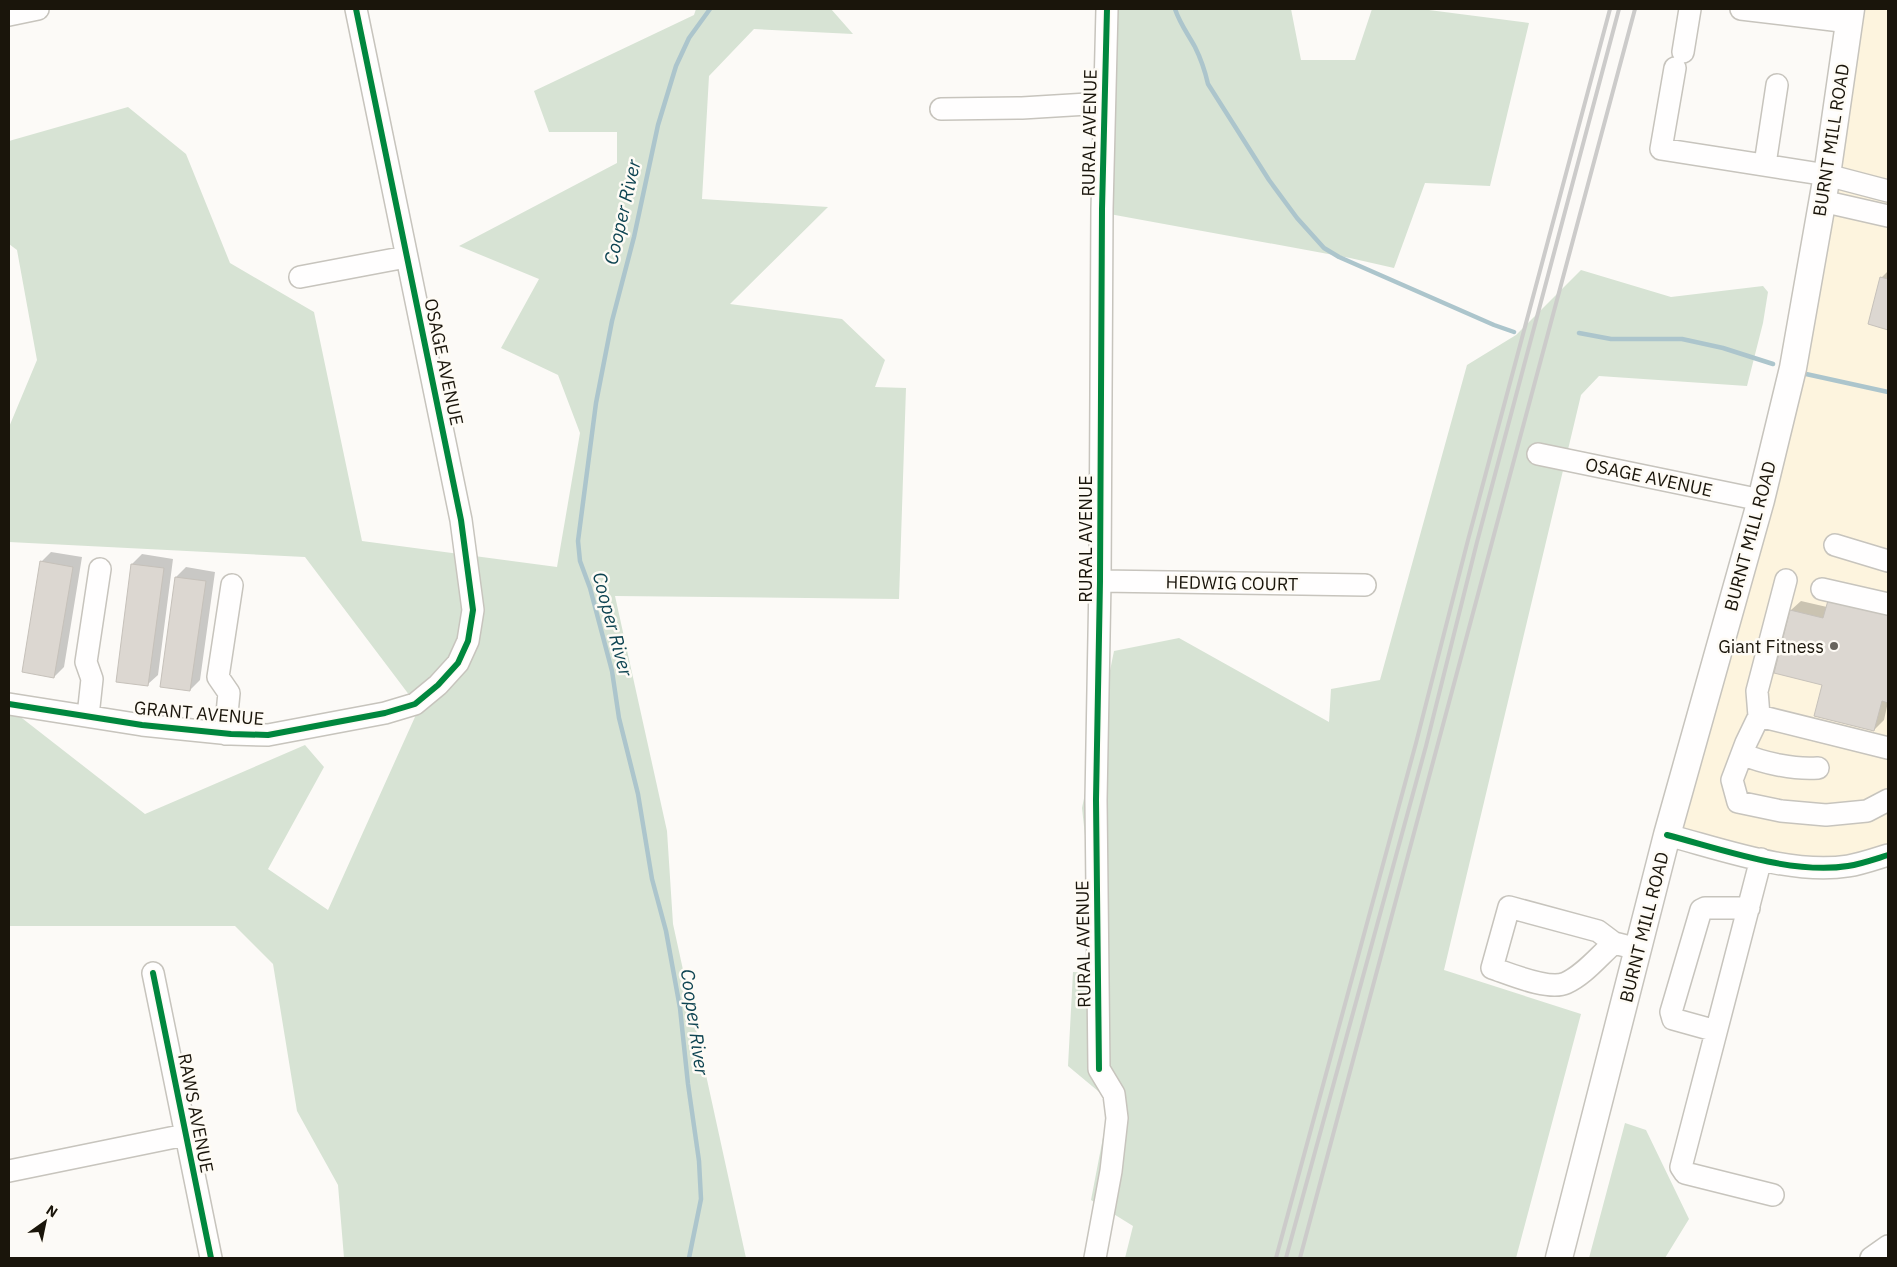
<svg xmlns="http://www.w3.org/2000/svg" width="1897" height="1267" font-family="'IBM Plex Sans',sans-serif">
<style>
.built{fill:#fdf4de}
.green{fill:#d7e3d4}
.shadow{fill:#0003}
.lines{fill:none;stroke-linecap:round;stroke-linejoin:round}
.stream{stroke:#acc5cc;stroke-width:4.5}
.building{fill:#dcd7d1;stroke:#c6c1ba}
.minor-casing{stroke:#c7c4bd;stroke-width:24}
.major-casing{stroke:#c7c4bd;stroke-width:29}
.minor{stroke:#fffefe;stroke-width:21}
.major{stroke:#fffefe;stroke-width:26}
.rail{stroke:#cccbca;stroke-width:4}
.cycleway-casing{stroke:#fefbf5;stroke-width:9}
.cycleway{stroke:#00873e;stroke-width:6}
.poi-dot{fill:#69655e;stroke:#fefbf5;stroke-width:2}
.labels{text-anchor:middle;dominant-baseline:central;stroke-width:5;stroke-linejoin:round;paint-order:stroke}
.street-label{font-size:18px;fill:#1a150b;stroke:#fefbf5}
.poi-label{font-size:18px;fill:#1a150b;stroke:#fefbf5;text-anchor:end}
.water-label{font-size:19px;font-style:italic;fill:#0e4452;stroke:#fefbf5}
</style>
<rect width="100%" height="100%" fill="#fcfaf7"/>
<path class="built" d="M 1851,9 L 1888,9 L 1888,855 L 1848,866 L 1667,835 L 1761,500 Z"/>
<path class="green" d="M 696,9 L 831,9 L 853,34 L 754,29 L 709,76 L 702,199 L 828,207 L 730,304 L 842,319 L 885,360 L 875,387 L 906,388 L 899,599 L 615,596 L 667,831 L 673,924 L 746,1258 L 344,1258 L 338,1185 L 297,1111 L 273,964 L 235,926 L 9,926 L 9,708 L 145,814 L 305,745 L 324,767 L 268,869 L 328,910 L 419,708 L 305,557 L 9,542 L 9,427 L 37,360 L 17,250 L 9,244 L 9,141 L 128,107 L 186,154 L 230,263 L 314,312 L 362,541 L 557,567 L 580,433 L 558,375 L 501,348 L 539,279 L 459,246 L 617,163 L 617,132 L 549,132 L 534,91 L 694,15 Z
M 1109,9 L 1291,9 L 1301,60 L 1355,60 L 1372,9 L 1421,9 L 1529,23 L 1490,186 L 1425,183 L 1394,268 L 1350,258 L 1104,213 Z
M 1581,270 L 1671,297 L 1763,286 L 1768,292 L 1763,323 L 1747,386 L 1599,376 L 1581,395 L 1444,970 L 1581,1014 L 1516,1258 L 1125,1258 L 1133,1226 L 1091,1200 L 1110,1101 L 1068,1066 L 1073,972 L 1096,973 L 1093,909 L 1082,808 L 1114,651 L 1179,638 L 1329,722 L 1331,689 L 1380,680 L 1467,365 L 1516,335 Z
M 1625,1123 L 1646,1130 L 1689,1219 L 1665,1258 L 1589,1258 Z"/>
<path class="shadow" d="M 1888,271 L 1888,328 L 1870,324 L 1881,278 Z
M 51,552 L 82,557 L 64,667 L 54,677 L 41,562 Z
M 142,554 L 173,559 L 158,675 L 148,684 L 132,564 Z
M 186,567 L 215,572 L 200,680 L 190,690 L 176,577 Z
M 1888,600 L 1888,702 L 1884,720 L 1874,730 L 1823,684 L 1791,610 L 1801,601 L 1827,607 Z"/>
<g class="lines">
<path class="stream" d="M 1175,9 C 1180,24 1188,34 1195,47 C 1201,59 1205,71 1208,84 L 1269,180 L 1297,218 L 1324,248 L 1339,257 L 1494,325 L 1514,332
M 1579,333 L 1611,339 L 1682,339 L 1723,348 L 1773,364
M 1806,374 L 1888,392
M 689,1258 L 701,1199 L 699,1161 L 688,1084 L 680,1008 L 666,931 L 652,879 L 638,794 L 619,718 L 612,671 L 590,588 L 580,561 L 578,541 L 596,403 L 612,321 L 634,237 L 658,125 L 676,66 L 689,38 L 710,9"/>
</g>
<path class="building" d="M 1880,277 L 1888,279 L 1888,330 L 1868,324 Z
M 40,561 L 73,567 L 54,678 L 22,672 Z
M 131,564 L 164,568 L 148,686 L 116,682 Z
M 175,577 L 206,581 L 190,691 L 160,687 Z
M 1829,597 L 1888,612 L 1888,703 L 1882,701 L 1874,731 L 1814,716 L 1822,685 L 1774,673 L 1790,610 L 1823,618 Z"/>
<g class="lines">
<defs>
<path id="minor" d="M 1741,9 L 1849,22
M 9,15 L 38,9
M 1683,52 L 1690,9
M 1675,68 L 1661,149 L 1827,175 L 1888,191
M 941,109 L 1022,108 L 1104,103
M 1765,164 L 1777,85
M 1822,201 L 1888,216
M 300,277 L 406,257
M 1538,454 L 1761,500
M 1835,545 L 1888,561
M 1100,581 L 1365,585
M 1822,589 L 1888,604
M 9,704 L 142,725 L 231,734 L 268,735 L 385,713 L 415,704 L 438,685 L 458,663 L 468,641 L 473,610 L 461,520 L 356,9
M 88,716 L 92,679 L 86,662 L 100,569
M 1759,716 L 1757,691 L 1786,580
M 225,734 L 229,693 L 218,677 L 232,585
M 1888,748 L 1759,716 L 1746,743 L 1732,780 L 1738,802 L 1781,811 L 1826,815 L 1867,811 L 1888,800
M 1742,754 C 1763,763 1795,770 1818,768
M 1667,835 C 1721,849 1792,875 1848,866 C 1861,864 1875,859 1888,855
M 1761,859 L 1681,1167 L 1685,1173 L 1773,1195
M 1614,943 C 1599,956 1584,975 1566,983 C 1549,991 1510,974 1492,968 L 1509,907 L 1598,931 L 1614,943 L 1638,949
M 153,973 L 211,1258
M 1716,1031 L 1673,1019 L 1671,1012 L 1701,910 L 1705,908 L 1749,908
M 9,1171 L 185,1135
M 1095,1258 L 1111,1171 L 1117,1118 L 1114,1094 L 1099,1069 L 1096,800 L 1100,581 L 1102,209 L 1107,9
M 1871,1258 L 1888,1246"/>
<path id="major" d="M 1559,1258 L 1667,835 L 1761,500 L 1793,368 L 1827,175 L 1851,9"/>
</defs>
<use href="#minor" class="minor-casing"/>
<use href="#major" class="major-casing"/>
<use href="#minor" class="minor"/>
<use href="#major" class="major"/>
<path class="rail" d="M 1276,1258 L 1416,743 L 1468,540 L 1610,9
M 1286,1258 L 1426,746 L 1477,542 L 1619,9
M 1300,1258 L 1635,9"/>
<defs>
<path id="cycleway" d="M 9,704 L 142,725 L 231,734 L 268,735 L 385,713 L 415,704 L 438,685 L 458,663 L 468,641 L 473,610 L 461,520 L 356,9
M 1667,835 C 1721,849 1792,875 1848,866 C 1861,864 1875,859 1888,855
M 153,973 L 211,1258
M 1099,1069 L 1096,800 L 1100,581 L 1102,209 L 1107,9"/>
</defs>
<use href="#cycleway" class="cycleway-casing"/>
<use href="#cycleway" class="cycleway"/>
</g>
<circle class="poi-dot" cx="1834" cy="646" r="5"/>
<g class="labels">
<g class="street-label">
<text transform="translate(1089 133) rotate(-89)">RURAL AVENUE</text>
<text transform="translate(1831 140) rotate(-81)">BURNT MILL ROAD</text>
<text transform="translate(444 362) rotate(78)">OSAGE AVENUE</text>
<text transform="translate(1649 477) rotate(12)">OSAGE AVENUE</text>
<text transform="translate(1750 536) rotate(-75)">BURNT MILL ROAD</text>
<text transform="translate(1085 539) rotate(-90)">RURAL AVENUE</text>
<text transform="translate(1232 583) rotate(1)">HEDWIG COURT</text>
<text transform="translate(199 713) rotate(5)">GRANT AVENUE</text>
<text transform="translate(1644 927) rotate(-76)">BURNT MILL ROAD</text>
<text transform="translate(1083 944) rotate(-91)">RURAL AVENUE</text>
<text transform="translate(196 1113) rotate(79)">RAWS AVENUE</text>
</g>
<g class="poi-label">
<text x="1824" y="646">Giant Fitness</text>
</g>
<g class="water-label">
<text transform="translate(622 212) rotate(-77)">Cooper River</text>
<text transform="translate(613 624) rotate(75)">Cooper River</text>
<text transform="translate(695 1022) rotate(82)">Cooper River</text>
</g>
</g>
<rect width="1897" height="1267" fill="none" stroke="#1a150b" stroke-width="20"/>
<g transform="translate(45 1222) rotate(33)" stroke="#fefbf5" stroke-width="4" paint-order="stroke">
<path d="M0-4L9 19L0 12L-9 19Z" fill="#1a150b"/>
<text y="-8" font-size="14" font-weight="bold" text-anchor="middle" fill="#1a150b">N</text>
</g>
</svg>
